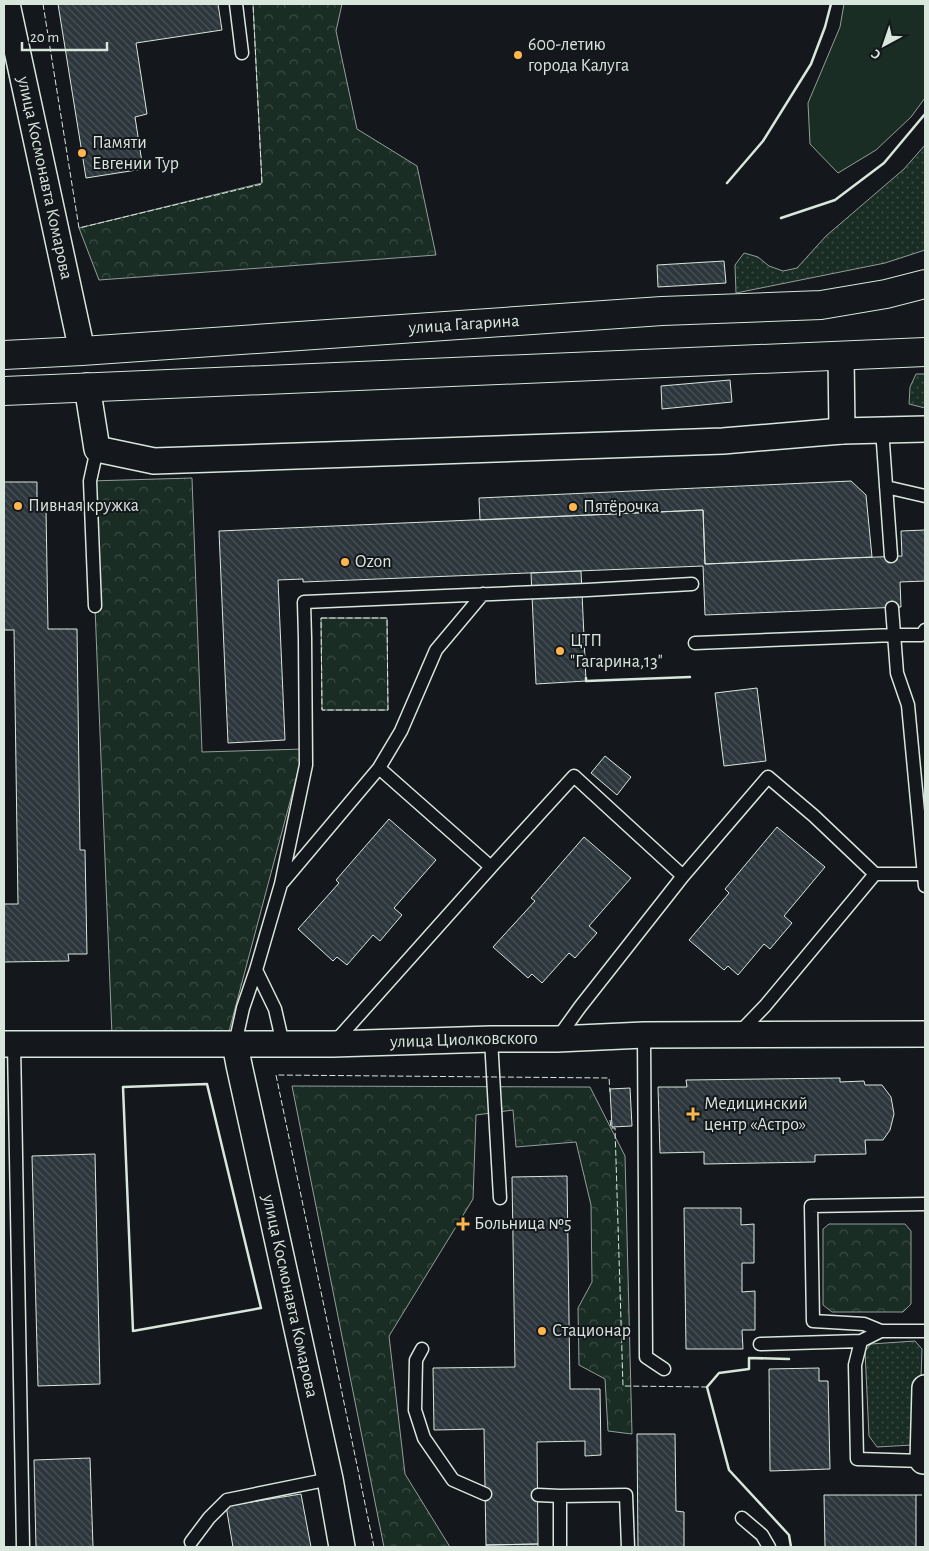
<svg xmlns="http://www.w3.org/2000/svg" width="929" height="1551" font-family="'Alegreya Sans',sans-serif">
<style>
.grass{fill:url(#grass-dots);stroke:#939e99}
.forest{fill:url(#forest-crowns);stroke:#939e99}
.garden{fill:#1a2d24;stroke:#939e99}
.building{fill:url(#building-back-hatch);stroke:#d8e6dc}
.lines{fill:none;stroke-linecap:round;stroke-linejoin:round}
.lane-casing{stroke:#d8e6dc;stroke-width:15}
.street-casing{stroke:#d8e6dc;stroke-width:28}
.primary-casing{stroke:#d8e6dc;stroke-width:30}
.lane{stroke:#14181c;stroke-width:12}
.street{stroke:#14181c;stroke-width:25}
.primary{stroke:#14181c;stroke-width:28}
.fence{stroke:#d8e6dc;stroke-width:1;stroke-dasharray:6 2.5;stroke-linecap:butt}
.wall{stroke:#d8e6dc;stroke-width:2.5}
.poi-dot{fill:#ffb74d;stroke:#14181c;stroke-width:2}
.labels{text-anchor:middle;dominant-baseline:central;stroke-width:4;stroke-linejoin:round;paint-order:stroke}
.poi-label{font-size:18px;fill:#d8e6dc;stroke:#14181c;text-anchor:start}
.street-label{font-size:18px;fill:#d8e6dc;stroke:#14181c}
</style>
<defs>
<pattern id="grass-dots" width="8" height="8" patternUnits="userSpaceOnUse" patternTransform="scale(1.25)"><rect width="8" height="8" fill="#1a2d24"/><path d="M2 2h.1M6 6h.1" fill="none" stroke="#3b4b43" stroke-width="1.8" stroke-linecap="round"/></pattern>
<pattern id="forest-crowns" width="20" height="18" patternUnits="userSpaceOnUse" patternTransform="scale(1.25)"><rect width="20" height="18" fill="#1a2d24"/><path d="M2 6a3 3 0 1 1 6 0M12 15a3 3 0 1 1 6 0" fill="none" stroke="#3b4b43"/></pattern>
<pattern id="building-back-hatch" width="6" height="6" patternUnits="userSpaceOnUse" patternTransform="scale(1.25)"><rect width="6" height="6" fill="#2c363c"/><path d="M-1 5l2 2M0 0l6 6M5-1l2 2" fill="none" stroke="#4a5358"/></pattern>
</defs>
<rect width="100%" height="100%" fill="#14181c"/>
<path class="grass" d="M 925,145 L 925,250 L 885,263 L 736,293 L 735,265 L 744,253 L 758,257 L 769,266 L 783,271 L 797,268 L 826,236 L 904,169 Z
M 916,374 L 925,374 L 925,408 L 909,404 L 910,387 Z
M 915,1341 L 922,1349 L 919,1437 L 912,1445 L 877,1447 L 869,1436 L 865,1351 L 871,1344 Z"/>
<path class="forest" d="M 253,4 L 342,4 L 336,31 L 357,129 L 417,166 L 436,255 L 99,280 L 79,228 L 262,183 Z
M 192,478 L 202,752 L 304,749 L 228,1035 L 112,1035 L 90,481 Z
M 321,618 L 387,618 L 388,710 L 322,710 Z
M 292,1086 L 590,1087 L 625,1156 L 632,1434 L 608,1431 L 605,1379 L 579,1365 L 578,1308 L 592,1282 L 591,1205 L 576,1142 L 516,1147 L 513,1110 L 476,1115 L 473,1199 L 389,1336 L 405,1474 L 450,1547 L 384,1547 Z
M 829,1224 L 905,1224 L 911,1231 L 911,1304 L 903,1312 L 832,1312 L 823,1305 L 823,1229 Z"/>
<path class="garden" d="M 844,4 L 925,4 L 925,98 L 911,117 L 876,150 L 838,173 L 810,144 L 808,103 L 840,27 Z"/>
<path class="building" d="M 58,4 L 218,4 L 222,30 L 136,43 L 147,114 L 135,117 L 143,169 L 86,178 Z
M 724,261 L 726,283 L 658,287 L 657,265 Z
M 730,380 L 732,402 L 662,409 L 661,386 Z
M 851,481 L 866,495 L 872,557 L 705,564 L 703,510 L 480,520 L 479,498 Z
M 4,482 L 37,482 L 37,509 L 46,509 L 48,629 L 77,629 L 80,850 L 85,850 L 87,954 L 68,954 L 69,961 L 4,962 L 4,904 L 18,904 L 14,630 L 4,630 Z
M 703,510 L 705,564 L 902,556 L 901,531 L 925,530 L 925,581 L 900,582 L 901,607 L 705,615 L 703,566 L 303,582 L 303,579 L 278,580 L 285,740 L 228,743 L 219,531 Z
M 581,571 L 586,681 L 536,684 L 531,573 Z
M 757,688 L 766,761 L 724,766 L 715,693 Z
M 605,756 L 631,777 L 617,795 L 591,773 Z
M 389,819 L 436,860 L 394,908 L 402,915 L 380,941 L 373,935 L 347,965 L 337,957 L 333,961 L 298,929 L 339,883 L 336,880 Z
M 777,827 L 825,867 L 784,916 L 792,923 L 770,949 L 764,944 L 738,975 L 728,966 L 724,970 L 689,940 L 729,893 L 725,889 Z
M 584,837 L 631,878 L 589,926 L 597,933 L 575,958 L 569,953 L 542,983 L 532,974 L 528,978 L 493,947 L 535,901 L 531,898 Z
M 840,1078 L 840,1082 L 864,1081 L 865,1085 L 882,1085 L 891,1097 L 894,1114 L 890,1130 L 883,1140 L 865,1140 L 866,1154 L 815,1155 L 815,1162 L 704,1164 L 704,1152 L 660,1153 L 658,1087 L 687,1087 L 686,1080 Z
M 630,1088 L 632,1126 L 612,1127 L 610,1089 Z
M 95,1154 L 100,1384 L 38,1386 L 32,1156 Z
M 567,1176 L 570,1389 L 600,1389 L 601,1455 L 585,1456 L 585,1441 L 537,1442 L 538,1544 L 486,1545 L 484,1429 L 434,1430 L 433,1368 L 515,1367 L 512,1177 Z
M 684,1208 L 741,1208 L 741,1225 L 754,1224 L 754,1263 L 742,1263 L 742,1292 L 755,1291 L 755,1330 L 742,1330 L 743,1349 L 686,1349 Z
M 819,1368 L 819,1381 L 828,1381 L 830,1469 L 770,1471 L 769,1369 Z
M 637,1434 L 675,1434 L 676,1511 L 684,1512 L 684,1547 L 638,1547 Z
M 90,1458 L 93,1547 L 36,1547 L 34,1460 Z
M 301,1494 L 311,1547 L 233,1547 L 226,1506 Z
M 824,1495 L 916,1495 L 916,1547 L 825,1547 Z
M 538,1544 L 538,1547 L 486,1547 L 486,1545 Z"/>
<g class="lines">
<defs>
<path id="lane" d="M 236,4 L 242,53
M 882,429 L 891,556
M 886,487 L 925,496
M 95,606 L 90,481 L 97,449
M 892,608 L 897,673 L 908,705 L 925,886
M 695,643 L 895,635 L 922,635 L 925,630
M 379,768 L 401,731 L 436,650 L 483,594
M 491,867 L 574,776 L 683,876 L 580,1007 L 557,1039
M 875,874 L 925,874
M 683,876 L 768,777 L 814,816 L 875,874 L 765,1006 L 739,1033
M 283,882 L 379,768 L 491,867 L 334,1043
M 256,970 L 275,1009 L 283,1044
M 644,1035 L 646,1357 L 664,1369
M 491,1039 L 500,1198
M 14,1044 L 23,1547
M 235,1044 L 243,1008 L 256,970 L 281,884 L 306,765 L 305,638 L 304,602 L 587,590 L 692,584
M 925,1204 L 811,1206 L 813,1321 L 864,1324 L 881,1331 L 925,1331
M 861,1341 L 855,1365 L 857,1459 L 923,1461
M 760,1344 L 861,1341 L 881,1331
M 422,1349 L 416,1360 L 415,1410 L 424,1438 L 453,1480 L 485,1494
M 538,1495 L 560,1496 L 560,1547
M 560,1496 L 626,1495 L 628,1547
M 742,1518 L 762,1535 L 769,1547
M 191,1542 L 209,1518 L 227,1500 L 330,1479"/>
<g id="street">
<path id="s1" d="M 7,4 L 82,351"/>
<path d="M 841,356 L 842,431 L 925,429"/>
<path d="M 87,386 L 97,449 L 154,461 L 723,441 L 842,431"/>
<path id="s2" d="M 4,1044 L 333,1044 L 491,1039 L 557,1039 L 644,1035 L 925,1034"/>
<path id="s3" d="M 235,1044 L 239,1065 L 330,1479 L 342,1547"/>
<path d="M 923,1461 L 925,1388"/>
</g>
<g id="primary">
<path id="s4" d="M 4,355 L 82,351 L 662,311 L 821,305 L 886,294 L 925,284"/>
<path d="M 4,391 L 925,352"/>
</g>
</defs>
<use href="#lane" class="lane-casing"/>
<use href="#street" class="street-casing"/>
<use href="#primary" class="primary-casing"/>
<use href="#lane" class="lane"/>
<use href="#street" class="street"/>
<use href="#primary" class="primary"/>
<path class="fence" d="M 43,4 L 79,228 L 262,184 L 253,4
M 321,618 L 387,618 L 388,710 L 322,710 Z
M 610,1120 L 611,1128 L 615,1128 L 623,1386 L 707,1387
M 916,1495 L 925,1495
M 374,1547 L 276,1075 L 609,1078 L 610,1092"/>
<path class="wall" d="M 727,183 L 763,141 L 811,64 L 825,27 L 831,4
M 781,218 L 835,200 L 884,163 L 925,114
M 586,678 L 586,681 L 690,677
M 207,1084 L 261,1308 L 133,1331 L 123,1087 Z
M 789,1359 L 749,1358 L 749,1369 L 719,1373 L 707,1387 L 729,1470 L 789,1535 L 791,1547"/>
</g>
<g class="poi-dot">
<circle cx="518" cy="55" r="5"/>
<circle cx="82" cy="153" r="5"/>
<circle cx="18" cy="506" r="5"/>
<circle cx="573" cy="507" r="5"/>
<circle cx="345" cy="562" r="5"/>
<circle cx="560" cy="651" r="5"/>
<path d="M690.5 1106.5h5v5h5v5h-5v5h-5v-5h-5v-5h5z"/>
<path d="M460.5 1216.5h5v5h5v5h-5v5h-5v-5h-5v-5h5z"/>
<circle cx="542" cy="1331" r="5"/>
</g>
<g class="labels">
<g class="poi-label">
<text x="528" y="45">600-летию<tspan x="528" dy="21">города Калуга</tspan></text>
<text x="92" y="143">Памяти<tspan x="92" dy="21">Евгении Тур</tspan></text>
<text x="28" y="506">Пивная кружка</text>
<text x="583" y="507">Пятёрочка</text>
<text x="355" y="562">Ozon</text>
<text x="570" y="641">ЦТП<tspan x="570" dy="21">"Гагарина,13"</tspan></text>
<text x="704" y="1104">Медицинский<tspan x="704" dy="21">центр «Астро»</tspan></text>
<text x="474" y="1224">Больница №5</text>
<text x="552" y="1331">Стационар</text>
</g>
<g class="street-label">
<text stroke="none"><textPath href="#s1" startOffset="178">улица Космонавта Комарова</textPath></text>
<text stroke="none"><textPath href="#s4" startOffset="461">улица Гагарина</textPath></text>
<text stroke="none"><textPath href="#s2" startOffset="460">улица Циолковского</textPath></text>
<text stroke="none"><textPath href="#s3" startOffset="258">улица Космонавта Комарова</textPath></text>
</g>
</g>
<rect width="929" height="1551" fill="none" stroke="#d8e6dc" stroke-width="10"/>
<g transform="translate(884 45) rotate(220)" stroke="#14181c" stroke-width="4" paint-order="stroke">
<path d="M0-4L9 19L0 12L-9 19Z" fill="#d8e6dc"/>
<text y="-8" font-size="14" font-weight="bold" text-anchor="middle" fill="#d8e6dc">С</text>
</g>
<path d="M22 42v8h85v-8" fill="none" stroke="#d8e6dc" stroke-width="2.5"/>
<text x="30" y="42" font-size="15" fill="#d8e6dc" stroke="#14181c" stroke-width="4" paint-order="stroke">20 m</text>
</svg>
